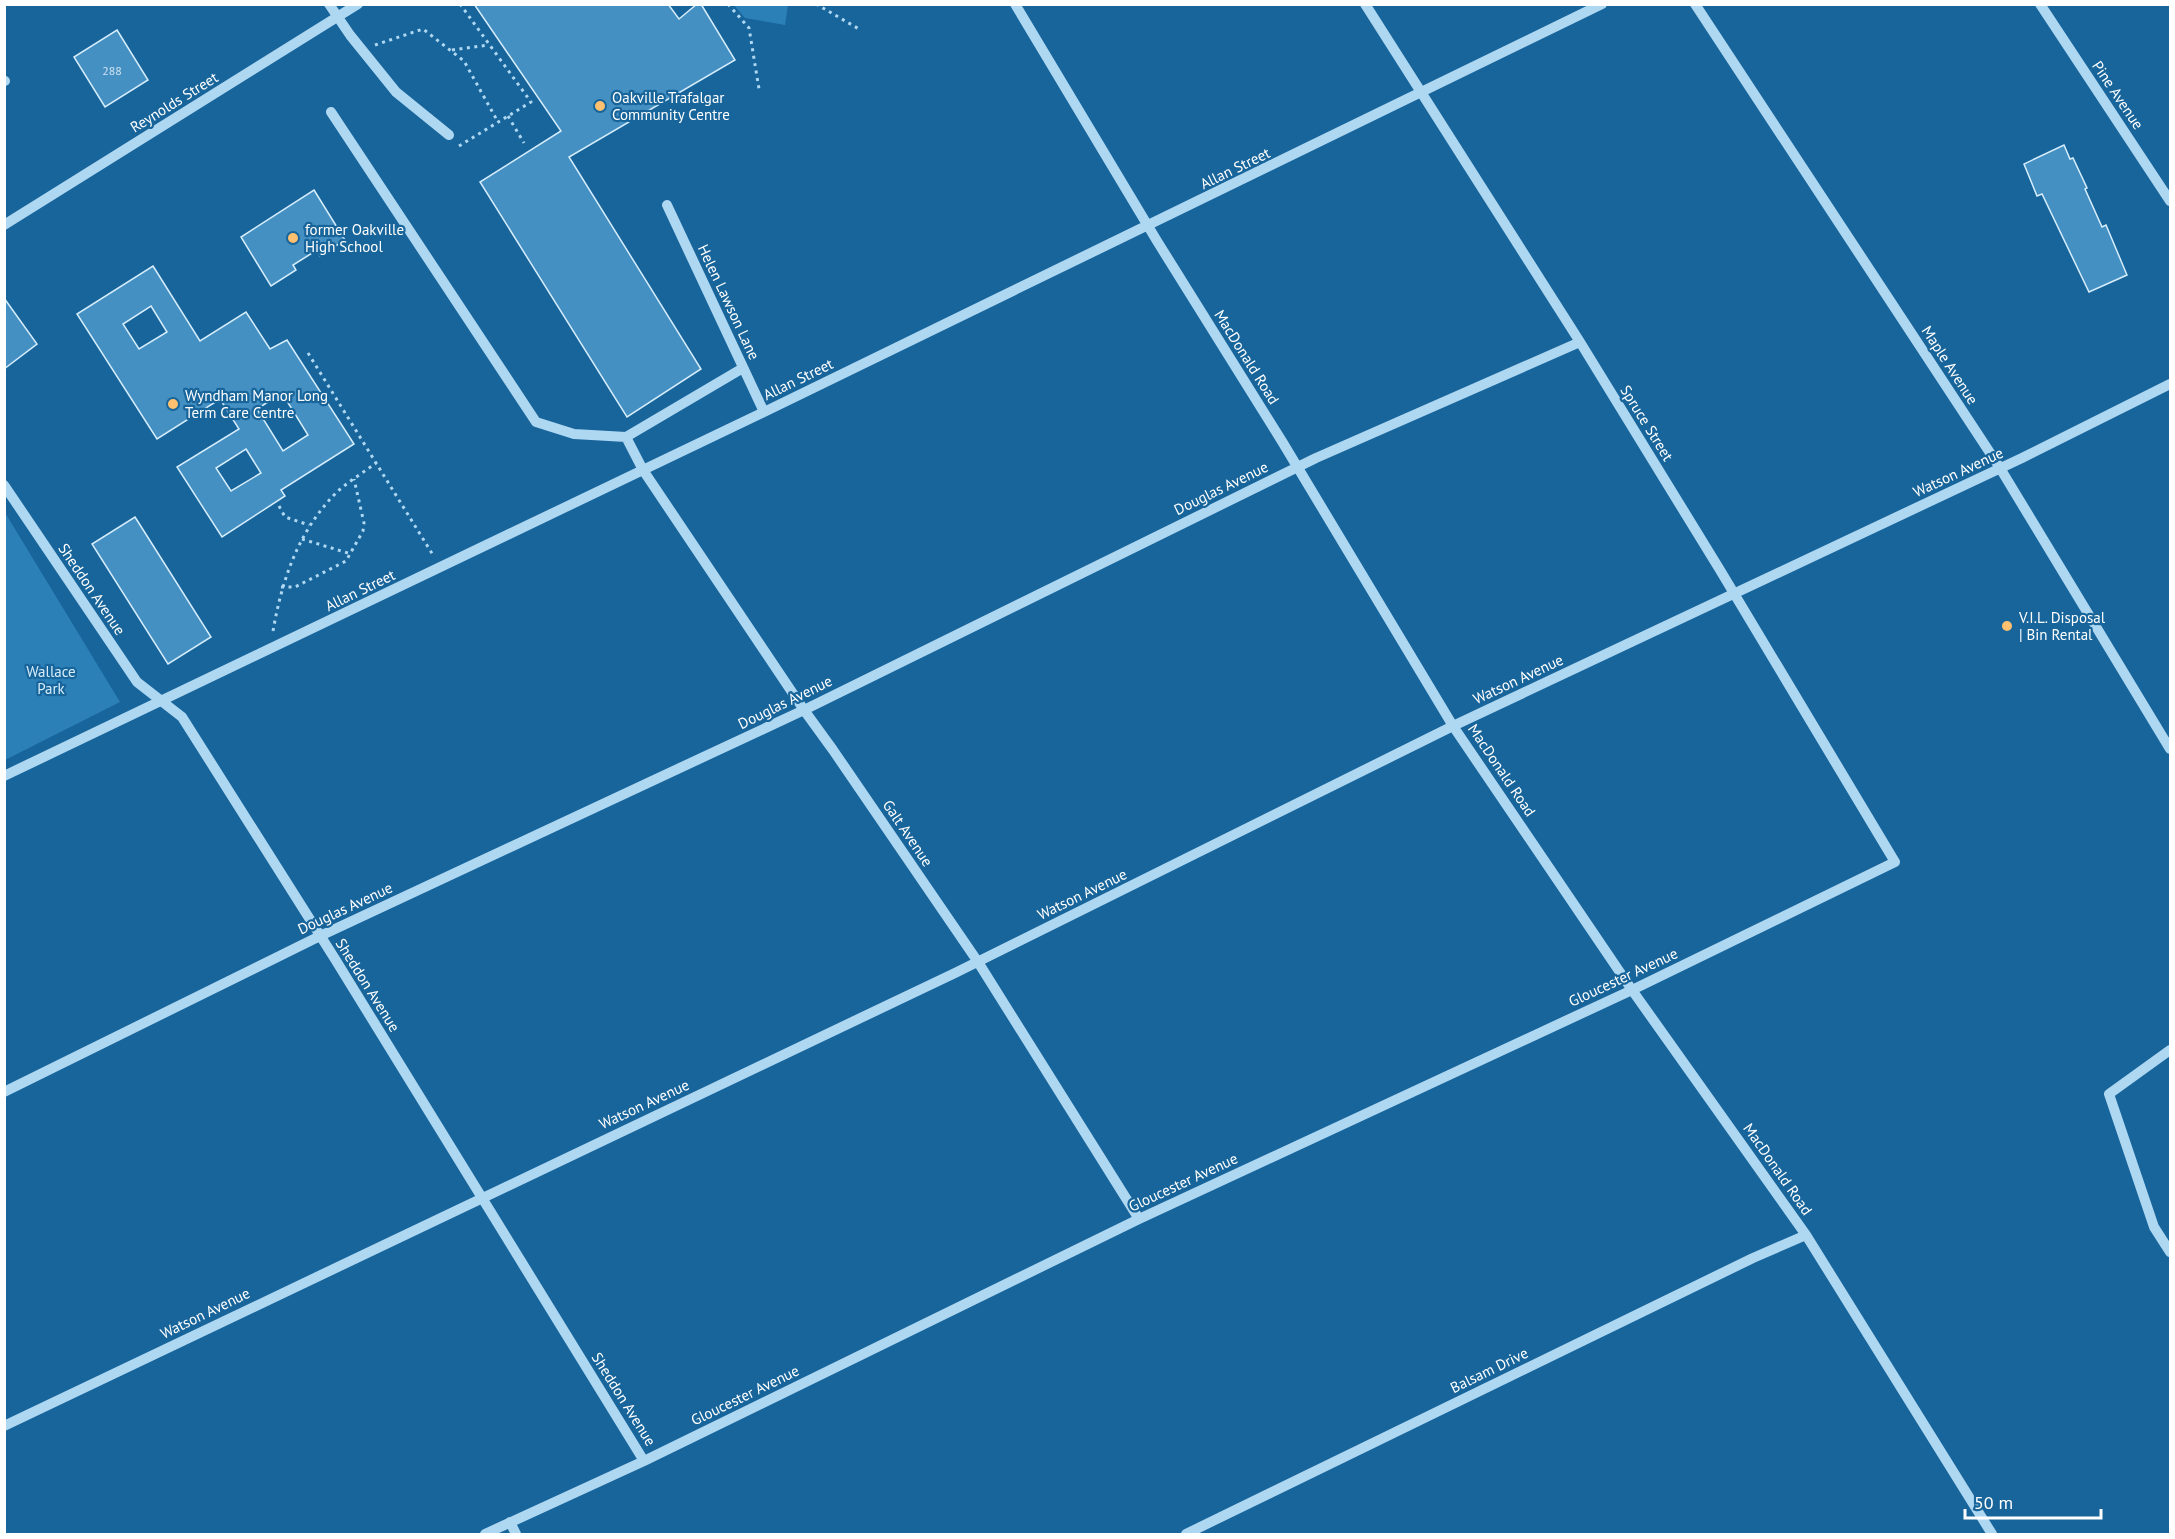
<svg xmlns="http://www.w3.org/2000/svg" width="2175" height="1539" font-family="'PT Sans',sans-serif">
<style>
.green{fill:#2c80b8}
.building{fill:#4590c3;stroke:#d6edfc;stroke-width:1.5;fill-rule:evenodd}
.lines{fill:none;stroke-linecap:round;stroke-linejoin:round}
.path{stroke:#aed7f2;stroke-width:3;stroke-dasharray:3 4.5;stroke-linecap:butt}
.minor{stroke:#aed7f2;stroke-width:10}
.poi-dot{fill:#ffc06f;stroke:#18659b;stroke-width:2}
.labels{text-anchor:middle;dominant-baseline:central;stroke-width:4.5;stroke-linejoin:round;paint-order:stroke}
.number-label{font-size:12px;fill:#d0e3f0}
.street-label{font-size:15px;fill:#fff;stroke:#18659b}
.poi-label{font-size:15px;fill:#fff;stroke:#18659b;text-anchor:start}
.park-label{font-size:15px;fill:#d6edfc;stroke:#18659b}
</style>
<rect width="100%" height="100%" fill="#18659b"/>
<path class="green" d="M 734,5 L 788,5 L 785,25 L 745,18 Z
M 4,511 L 120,702 L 5,760 L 4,760 Z"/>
<path class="building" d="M 474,4 L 668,4 L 679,19 L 697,4 L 701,4 L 735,60 L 569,157 L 701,369 L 627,417 L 480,182 L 561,131 Z
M 117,30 L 148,80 L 105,107 L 74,57 Z
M 2064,145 L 2070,159 L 2073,158 L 2087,188 L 2085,189 L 2102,227 L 2106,225 L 2127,275 L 2089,292 L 2042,194 L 2037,196 L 2024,164 Z
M 314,190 L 345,240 L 320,256 L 317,250 L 293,265 L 296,270 L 271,286 L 241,237 Z
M 153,266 L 200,341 L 246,312 L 270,349 L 287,340 L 354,444 L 281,490 L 285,496 L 222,537 L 177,467 L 239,429 L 220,399 L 157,439 L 77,314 ZM 151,306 L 167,332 L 139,349 L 123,324 ZM 282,393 L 308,435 L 283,451 L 257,409 ZM 246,449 L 261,473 L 231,491 L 216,468 Z
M 4,298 L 37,344 L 4,369 Z
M 135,517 L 211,637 L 168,664 L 92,544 Z"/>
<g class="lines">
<path class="path" d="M 728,4 L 749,28 L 759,89
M 816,4 L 859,29
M 375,45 L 423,29 L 464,61 L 498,122
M 452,50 L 489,45
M 508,116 L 524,143
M 459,146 L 531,102 L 460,4
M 308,353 L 433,555
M 279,506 L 285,517 L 309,525
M 302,539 L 351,554
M 281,587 L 295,587 L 346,561 L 363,531 L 364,523 L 354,479
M 273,631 C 282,580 298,532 335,494 C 347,482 363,473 376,463"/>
<path class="minor" d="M 329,4 L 350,35 L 396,92 L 449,135
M 1015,4 L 1157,241 L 1283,443 L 1453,726 L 1632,990 L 1806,1235 L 1992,1534
M 1695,4 L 2000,468 L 2170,749
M 2040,4 L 2170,201
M 4,81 L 5,81
M 331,112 L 536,422 L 574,434 L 626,437 L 643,470 L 804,710 L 833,750 L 978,962 L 1139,1219
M 667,205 L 764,412
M 4,225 L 358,4
M 626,437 L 743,368
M 4,485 L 137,682 L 182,717 L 335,959 L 644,1461
M 4,776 L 764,412 L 1602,4
M 2170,1050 L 2109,1094 L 2154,1227 L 2170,1252
M 4,1092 L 320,936 L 804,710 L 1316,458 L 1580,342
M 4,1426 L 955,973 L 1453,726 L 2022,458 L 2170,384
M 510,1522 L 516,1534
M 485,1534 L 644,1461 L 1139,1219 L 1632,990 L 1895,862 L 1720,570 L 1580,342 L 1365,4
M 1186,1534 L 1753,1258 L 1806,1235"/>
</g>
<g class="poi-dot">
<circle cx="600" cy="106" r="6"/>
<circle cx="293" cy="238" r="6"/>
<circle cx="173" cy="404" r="6"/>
<circle cx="2007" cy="626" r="6"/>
</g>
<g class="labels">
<g class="number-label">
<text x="112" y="70">288</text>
</g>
<g class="street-label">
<text transform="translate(2118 95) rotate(56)">Pine Avenue</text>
<text transform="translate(174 102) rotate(-32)">Reynolds Street</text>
<text transform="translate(1235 168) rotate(-26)">Allan Street</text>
<text transform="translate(729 302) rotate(65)">Helen Lawson Lane</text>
<text transform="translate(1247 357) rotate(58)">MacDonald Road</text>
<text transform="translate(1950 365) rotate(57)">Maple Avenue</text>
<text transform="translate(798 379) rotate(-26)">Allan Street</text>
<text transform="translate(1647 423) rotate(58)">Spruce Street</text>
<text transform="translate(1958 472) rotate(-25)">Watson Avenue</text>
<text transform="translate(1221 488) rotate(-26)">Douglas Avenue</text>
<text transform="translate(92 589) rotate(56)">Sheddon Avenue</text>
<text transform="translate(360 590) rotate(-26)">Allan Street</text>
<text transform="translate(1518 679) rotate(-25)">Watson Avenue</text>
<text transform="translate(785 702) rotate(-26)">Douglas Avenue</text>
<text transform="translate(1502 770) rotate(56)">MacDonald Road</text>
<text transform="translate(908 833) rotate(56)">Galt Avenue</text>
<text transform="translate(1082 894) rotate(-26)">Watson Avenue</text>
<text transform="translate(345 908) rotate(-25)">Douglas Avenue</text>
<text transform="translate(1623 977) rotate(-25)">Gloucester Avenue</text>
<text transform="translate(368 985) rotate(58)">Sheddon Avenue</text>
<text transform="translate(644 1104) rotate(-25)">Watson Avenue</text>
<text transform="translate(1778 1169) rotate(55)">MacDonald Road</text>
<text transform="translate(1183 1182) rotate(-25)">Gloucester Avenue</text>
<text transform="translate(205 1313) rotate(-26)">Watson Avenue</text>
<text transform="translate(1489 1370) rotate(-26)">Balsam Drive</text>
<text transform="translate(745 1395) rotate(-26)">Gloucester Avenue</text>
<text transform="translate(624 1399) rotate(58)">Sheddon Avenue</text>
</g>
<g class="poi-label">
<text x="612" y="97">Oakville Trafalgar<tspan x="612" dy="17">Community Centre</tspan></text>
<text x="305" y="229">former Oakville<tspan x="305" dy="17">High School</tspan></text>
<text x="185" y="395">Wyndham Manor Long<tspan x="185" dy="17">Term Care Centre</tspan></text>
<text x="2019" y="617">V.I.L. Disposal<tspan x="2019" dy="17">| Bin Rental</tspan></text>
</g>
<g class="park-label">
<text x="51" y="671">Wallace<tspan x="51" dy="17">Park</tspan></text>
</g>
</g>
<rect width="2175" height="1539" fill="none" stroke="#ffffff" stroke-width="12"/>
<path d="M1965 1509v9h136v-9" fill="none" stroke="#ffffff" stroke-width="3"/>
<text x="1974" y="1509" font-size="18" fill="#ffffff" stroke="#18659b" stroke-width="4.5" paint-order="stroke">50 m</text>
</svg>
